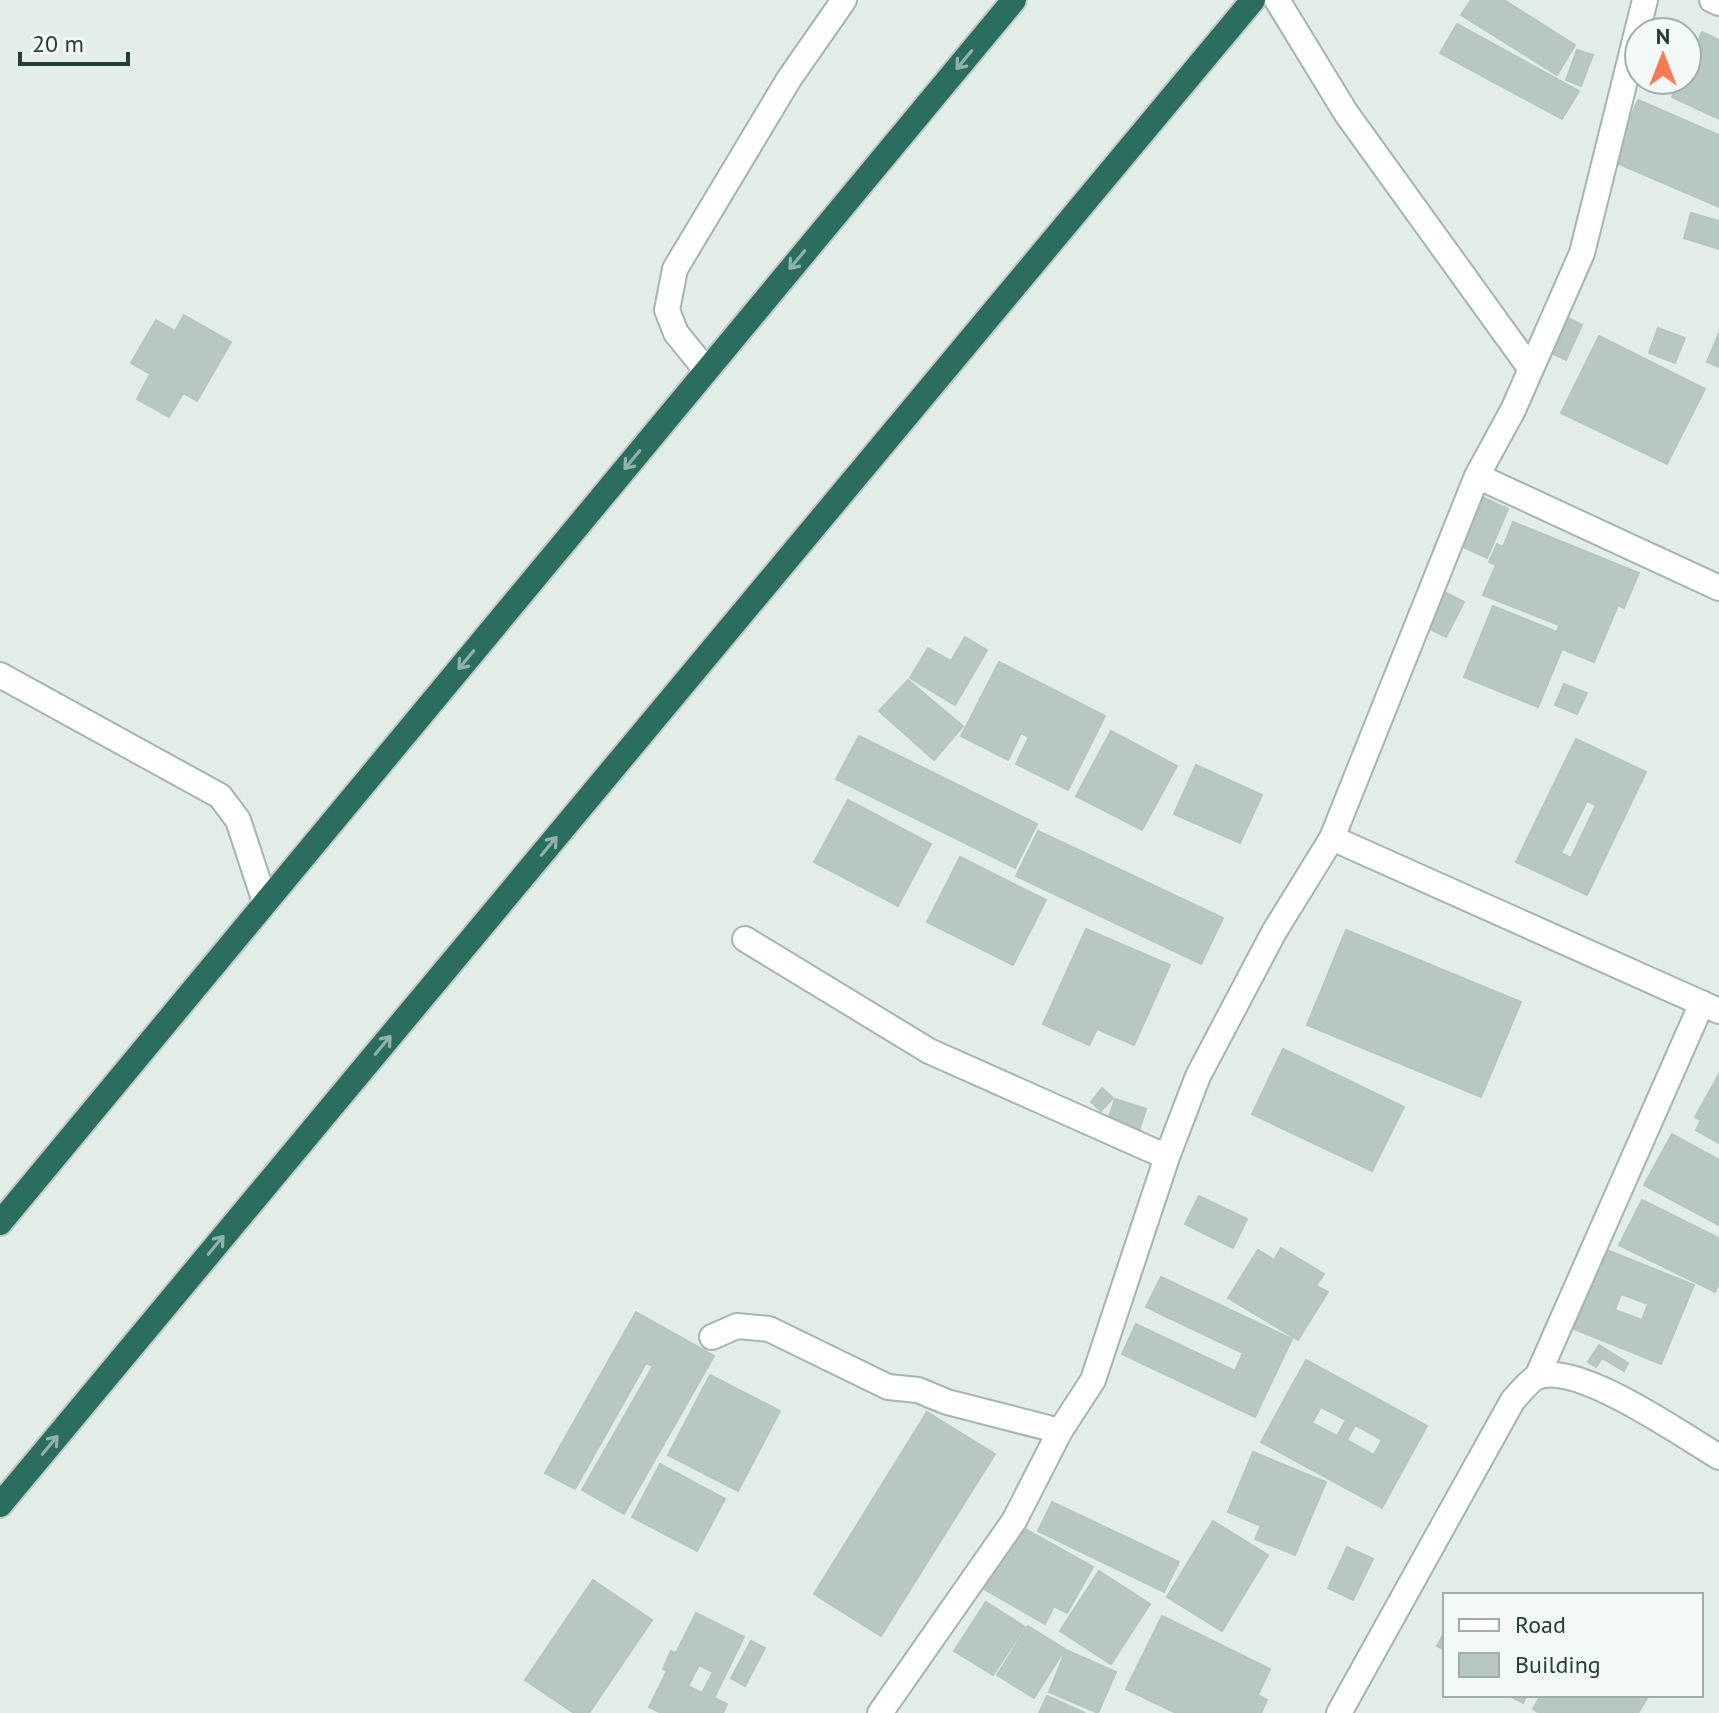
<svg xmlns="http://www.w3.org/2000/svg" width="1719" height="1713" font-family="'PT Sans',sans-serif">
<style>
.building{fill:#b7c8c1;stroke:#b4c7bf;stroke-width:2;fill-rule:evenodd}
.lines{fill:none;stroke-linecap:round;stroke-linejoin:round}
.minor-casing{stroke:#a4b5af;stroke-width:28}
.highway-casing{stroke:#c1c9c7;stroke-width:28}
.minor{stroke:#fff;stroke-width:24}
.highway{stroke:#2b6d5f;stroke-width:24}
.oneway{stroke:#8eb3aa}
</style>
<rect width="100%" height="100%" fill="#e2ede8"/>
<path class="building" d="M 1471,0 L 1504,0 L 1575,45 L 1557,75 L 1461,15 Z
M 1457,24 L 1579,91 L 1562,119 L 1440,53 Z
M 1702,32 L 1719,40 L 1719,119 L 1672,97 L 1680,80 L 1687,80 L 1687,64 Z
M 1577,50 L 1593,55 L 1581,86 L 1566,80 Z
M 1638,100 L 1719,135 L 1719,207 L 1612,161 Z
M 1691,213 L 1719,221 L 1719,249 L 1684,238 Z
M 1560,314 L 1582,325 L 1566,360 L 1543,349 Z
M 184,315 L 231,342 L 197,401 L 183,393 L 169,417 L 137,399 L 150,374 L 131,363 L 156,320 L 175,331 Z
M 1658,328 L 1685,338 L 1675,363 L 1649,353 Z
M 1719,333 L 1719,367 L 1707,362 Z
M 1599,336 L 1705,389 L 1667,464 L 1561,413 Z
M 1482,497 L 1508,509 L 1487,558 L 1461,546 Z
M 1513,522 L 1639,573 L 1624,608 L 1618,605 L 1594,662 L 1562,649 L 1538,707 L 1464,677 L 1493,606 L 1557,632 L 1559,625 L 1483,595 L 1496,565 L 1489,562 L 1497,544 L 1503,547 Z
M 1442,591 L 1464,602 L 1446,637 L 1424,626 Z
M 965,637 L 987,650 L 955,705 L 910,678 L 928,648 L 951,661 Z
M 999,662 L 1105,716 L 1068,790 L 1016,764 L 1029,737 L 1021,733 L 1008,760 L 961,736 Z
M 908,680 L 963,726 L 934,760 L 879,711 Z
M 1564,684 L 1587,693 L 1577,714 L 1555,705 Z
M 1111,731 L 1177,766 L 1142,830 L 1076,796 Z
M 859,736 L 1037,824 L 1015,868 L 836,779 Z
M 1576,739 L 1646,772 L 1587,895 L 1516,862 ZM 1587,801 L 1596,805 L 1571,858 L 1561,853 Z
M 1196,765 L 1262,795 L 1240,843 L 1174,814 Z
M 848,800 L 931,844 L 898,906 L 814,862 Z
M 1038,831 L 1223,918 L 1201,964 L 1016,876 Z
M 960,857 L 1046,900 L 1013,965 L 927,922 Z
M 1086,929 L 1170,965 L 1134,1045 L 1097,1029 L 1089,1045 L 1043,1024 Z
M 1346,930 L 1521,1002 L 1481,1097 L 1307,1025 Z
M 1283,1049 L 1404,1107 L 1372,1171 L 1252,1114 Z
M 1719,1074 L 1719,1143 L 1696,1130 L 1701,1120 L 1695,1117 Z
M 1102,1088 L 1113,1098 L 1101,1111 L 1091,1102 Z
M 1115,1099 L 1146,1109 L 1137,1137 L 1106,1126 Z
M 1672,1134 L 1719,1160 L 1719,1225 L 1644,1185 Z
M 1199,1196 L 1247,1219 L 1233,1248 L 1185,1224 Z
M 1642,1200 L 1719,1238 L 1719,1283 L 1715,1292 L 1619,1245 Z
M 1597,1246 L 1694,1285 L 1661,1364 L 1564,1325 ZM 1621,1294 L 1648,1304 L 1642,1320 L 1615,1310 Z
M 1281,1248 L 1324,1274 L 1316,1286 L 1328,1292 L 1298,1340 L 1228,1298 L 1258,1250 L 1274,1260 Z
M 1161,1277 L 1292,1339 L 1255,1417 L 1122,1354 L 1136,1324 L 1235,1371 L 1243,1353 L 1146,1307 Z
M 636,1312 L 714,1356 L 624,1514 L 582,1490 L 653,1366 L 646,1363 L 575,1489 L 545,1473 Z
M 1599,1345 L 1628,1363 L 1624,1371 L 1602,1358 L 1596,1367 L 1588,1362 Z
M 1306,1360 L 1427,1426 L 1382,1508 L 1261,1442 ZM 1321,1407 L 1346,1420 L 1337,1436 L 1312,1423 ZM 1355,1425 L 1382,1440 L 1374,1455 L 1347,1440 Z
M 710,1375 L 780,1411 L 738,1491 L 668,1455 Z
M 927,1412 L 995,1454 L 881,1636 L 814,1594 Z
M 1253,1452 L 1326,1482 L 1295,1555 L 1255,1539 L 1261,1526 L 1228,1512 Z
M 660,1464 L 725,1499 L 697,1551 L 632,1517 Z
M 1052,1502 L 1179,1562 L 1164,1592 L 1038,1531 Z
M 1213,1521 L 1268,1555 L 1222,1631 L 1167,1597 Z
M 1020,1526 L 1093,1567 L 1067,1613 L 1054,1606 L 1045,1624 L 984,1589 Z
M 1347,1547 L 1373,1559 L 1353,1600 L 1328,1588 Z
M 1099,1571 L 1150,1604 L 1111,1664 L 1060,1631 Z
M 593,1580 L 652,1620 L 589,1713 L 574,1713 L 525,1680 Z
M 986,1602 L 1025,1627 L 993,1675 L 954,1651 Z
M 696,1613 L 744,1637 L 714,1698 L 727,1704 L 723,1713 L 661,1713 L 649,1707 L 667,1671 L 663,1669 L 671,1651 L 676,1653 ZM 699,1665 L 713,1672 L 702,1693 L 688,1686 Z
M 1162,1616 L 1270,1669 L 1258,1695 L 1267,1700 L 1261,1713 L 1176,1713 L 1126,1689 Z
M 1028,1626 L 1065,1649 L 1034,1698 L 997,1675 Z
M 1445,1631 L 1445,1650 L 1437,1646 Z
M 751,1641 L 765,1648 L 745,1686 L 731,1678 Z
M 1066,1650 L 1116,1672 L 1098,1713 L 1049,1692 Z
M 1508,1695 L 1527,1695 L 1523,1703 Z
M 1541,1695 L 1649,1695 L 1638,1713 L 1539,1713 L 1533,1709 Z
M 1047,1696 L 1085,1713 L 1039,1713 Z"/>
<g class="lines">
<defs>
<path id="minor" d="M 1277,0 L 1346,113 L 1530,368
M 1712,0 L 1719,3
M 706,370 L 676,333 L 667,310 L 675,269 L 789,79 L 844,0
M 1477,476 L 1719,588
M 0,675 L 220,796 L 238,820 L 265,902
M 1332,838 L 1719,1011
M 745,939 L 929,1051 L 1167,1157
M 712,1337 L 737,1326 L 769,1329 L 888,1387 L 918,1390 L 947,1402 L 1060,1431
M 1537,1377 L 1702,1003
M 880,1713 L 1014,1521 L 1060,1431 L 1093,1380 L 1167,1157 L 1198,1076 L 1274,932 L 1332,838 L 1477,476 L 1513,410 L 1582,253 L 1645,0
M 1339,1713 L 1513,1400 C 1520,1393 1527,1383 1535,1378 C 1572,1357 1685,1437 1719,1457"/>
<path id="highway" d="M 0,1223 L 1014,0
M 0,1505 L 1253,0"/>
</defs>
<use href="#minor" class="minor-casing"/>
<use href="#highway" class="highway-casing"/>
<use href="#minor" class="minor"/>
<use href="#highway" class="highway"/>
</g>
<defs><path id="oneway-shaft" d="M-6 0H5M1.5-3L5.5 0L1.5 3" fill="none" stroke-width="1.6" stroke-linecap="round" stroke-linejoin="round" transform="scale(2)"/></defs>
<g class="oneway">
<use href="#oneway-shaft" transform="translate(964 60) rotate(130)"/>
<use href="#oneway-shaft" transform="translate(797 260) rotate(130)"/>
<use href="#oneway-shaft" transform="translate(632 460) rotate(130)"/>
<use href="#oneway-shaft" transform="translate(466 660) rotate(130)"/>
<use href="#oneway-shaft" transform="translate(549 846) rotate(-50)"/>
<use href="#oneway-shaft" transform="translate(383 1045) rotate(-50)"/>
<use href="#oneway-shaft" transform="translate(216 1245) rotate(-50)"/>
<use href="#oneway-shaft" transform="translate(50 1445) rotate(-50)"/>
</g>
<rect x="1443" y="1593" width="260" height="104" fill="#f2f9f6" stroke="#9eafaa" stroke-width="2"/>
<rect x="1459" y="1619" width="40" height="12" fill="#ffffff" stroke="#9eafaa" stroke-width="2"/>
<text x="1515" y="1633" font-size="24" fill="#213f37">Road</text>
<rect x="1459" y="1653" width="40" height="24" fill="#b7c8c1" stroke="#9eafaa" stroke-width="2"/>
<text x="1515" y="1673" font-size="24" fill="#213f37">Building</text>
<g transform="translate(1663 56)"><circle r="38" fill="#f2f9f6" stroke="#9eafaa" stroke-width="2"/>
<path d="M0-6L14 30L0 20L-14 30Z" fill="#fa7b53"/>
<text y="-12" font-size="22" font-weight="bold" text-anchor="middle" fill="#213f37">N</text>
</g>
<path d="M20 52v12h108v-12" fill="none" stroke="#213f37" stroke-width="4"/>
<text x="32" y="52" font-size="24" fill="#213f37" stroke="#f2f9f6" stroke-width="6" paint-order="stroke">20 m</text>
</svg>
